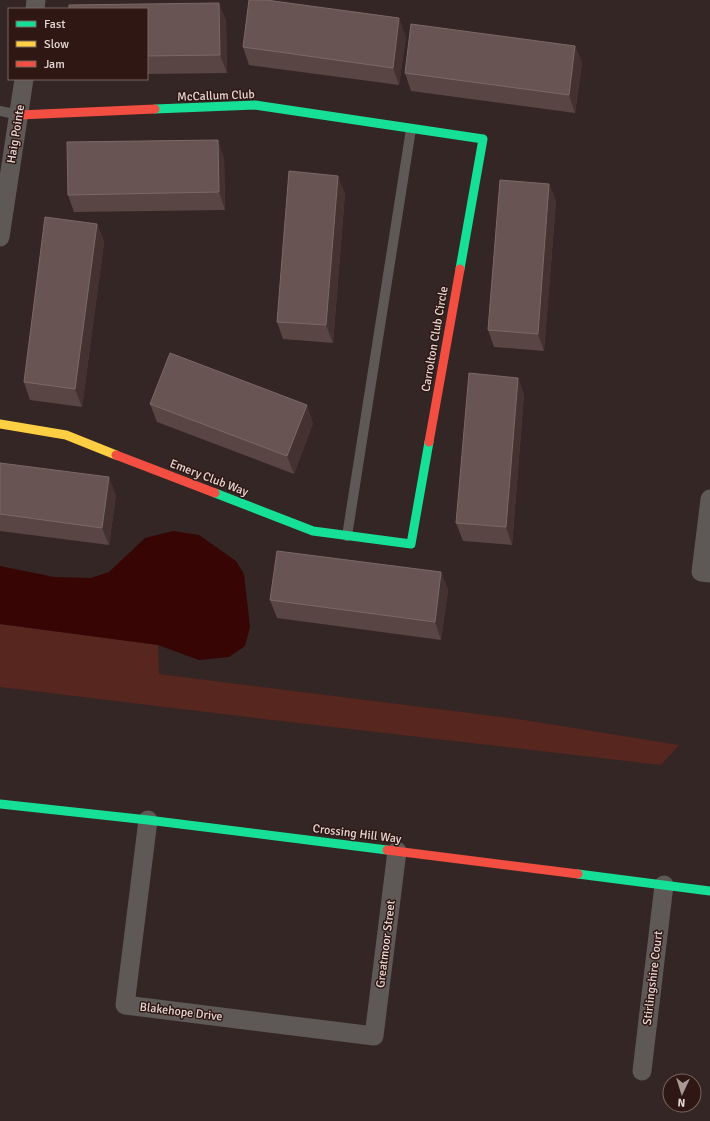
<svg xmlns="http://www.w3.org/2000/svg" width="710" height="1121" font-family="Signika,sans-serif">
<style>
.green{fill:#57261f}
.water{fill:#360504}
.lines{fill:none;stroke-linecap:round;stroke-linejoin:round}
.lane{stroke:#5e5857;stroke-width:10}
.street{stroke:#5e5857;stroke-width:19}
.fast{stroke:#16e098;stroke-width:9}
.slow{stroke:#ffcf43;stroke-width:9}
.jam{stroke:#f24e42;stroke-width:9}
.wall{fill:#594543}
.shaded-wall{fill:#433230}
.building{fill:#685553;stroke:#7c6967}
.labels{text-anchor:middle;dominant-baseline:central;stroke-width:3;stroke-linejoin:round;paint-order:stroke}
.street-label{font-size:12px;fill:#e7d7d4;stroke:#2f1814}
</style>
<rect width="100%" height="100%" fill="#332624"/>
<path class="green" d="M 0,624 L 158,645 L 159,674 L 518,719 L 679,745 L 661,765 L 272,720 L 0,687 Z"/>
<path class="water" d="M 173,531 L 199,535 L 236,561 L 244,574 L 250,627 L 245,646 L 229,657 L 199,660 L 158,645 L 0,624 L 0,566 L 54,577 L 91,578 L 109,572 L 145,538 Z"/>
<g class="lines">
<path class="lane" d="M 0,111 L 19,115
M 347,536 L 411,129"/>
<path class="street" d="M 35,9 L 36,0
M 0,237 L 24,79
M 710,499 L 701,572 L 710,573
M 148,820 L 125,1005 L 374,1036 L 397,851
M 642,1071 L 664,885"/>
<path class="fast" d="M 155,109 L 255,105 L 483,139 L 460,269
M 215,493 L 313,531 L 411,544 L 429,442
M 0,804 L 148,820 L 387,850
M 578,874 L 710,891"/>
<path class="slow" d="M 0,424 L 66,435 L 116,455"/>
<path class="jam" d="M 19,115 L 155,109
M 429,442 L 460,269
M 116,455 L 215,493
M 387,850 L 578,874"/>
</g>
<path class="wall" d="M 147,9 L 226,20 L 227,73 L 147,74 Z
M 406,36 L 399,85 L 249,65 L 243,47 Z
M 575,46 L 582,63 L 575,113 L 411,91 L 405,73 Z
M 224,158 L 225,210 L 74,212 L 68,195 Z
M 549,184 L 556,201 L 544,351 L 494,347 L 488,330 Z
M 345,193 L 333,343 L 283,339 L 277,322 Z
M 97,224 L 104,242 L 82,407 L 30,400 L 24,382 Z
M 518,378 L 524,395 L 512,545 L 463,541 L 456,523 Z
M 150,404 L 313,423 L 294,474 L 157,422 Z
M 0,463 L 116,495 L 109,545 L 0,531 Z
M 441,572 L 448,590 L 441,640 L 277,618 L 270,600 Z"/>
<path class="shaded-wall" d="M 219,3 L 226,20 L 227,73 L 220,55 Z
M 399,18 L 406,36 L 399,85 L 393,68 Z
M 575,46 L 582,63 L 575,113 L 569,95 Z
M 218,140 L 224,158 L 225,210 L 219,192 Z
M 338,176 L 345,193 L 333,343 L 326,325 Z
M 549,184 L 556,201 L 544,351 L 538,334 Z
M 97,224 L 104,242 L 82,407 L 75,389 Z
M 518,378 L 524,395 L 512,545 L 506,527 Z
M 307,405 L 313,423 L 294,474 L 287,456 Z
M 109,477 L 116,495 L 109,545 L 102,528 Z
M 441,572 L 448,590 L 441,640 L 435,622 Z"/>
<path class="building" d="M 249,0 L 266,0 L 399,18 L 393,68 L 243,47 Z
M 219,3 L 220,55 L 147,56 L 147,9 L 69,9 L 69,5 Z
M 411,24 L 575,46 L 569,95 L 405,73 Z
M 218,140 L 219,192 L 68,195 L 67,142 Z
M 289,171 L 338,176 L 326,325 L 277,322 Z
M 500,180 L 549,184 L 538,334 L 488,330 Z
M 45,217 L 97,224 L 75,389 L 24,382 Z
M 170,353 L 307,405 L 287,456 L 150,404 Z
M 469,373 L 518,378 L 506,527 L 456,523 Z
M 0,463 L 109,477 L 102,528 L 0,514 Z
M 277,551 L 441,572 L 435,622 L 270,600 Z"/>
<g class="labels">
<g class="street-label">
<text transform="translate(216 96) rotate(-2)">McCallum Club</text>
<text transform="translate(16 134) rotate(-81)">Haig Pointe</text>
<text transform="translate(435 339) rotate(-80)">Carrolton Club Circle</text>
<text transform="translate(209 478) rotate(21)">Emery Club Way</text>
<text transform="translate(357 834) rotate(7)">Crossing Hill Way</text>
<text transform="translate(386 944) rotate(-83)">Greatmoor Street</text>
<text transform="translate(653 978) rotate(-83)">Stirlingshire Court</text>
<text transform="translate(181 1012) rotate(7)">Blakehope Drive</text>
</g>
</g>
<rect x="8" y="8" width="140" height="72" fill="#2f1814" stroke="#796461"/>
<rect x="16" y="21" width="20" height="6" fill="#16e098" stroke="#796461"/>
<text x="44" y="28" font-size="12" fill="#e7d7d4">Fast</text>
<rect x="16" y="41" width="20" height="6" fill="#ffcf43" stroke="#796461"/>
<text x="44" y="48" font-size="12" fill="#e7d7d4">Slow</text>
<rect x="16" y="61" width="20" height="6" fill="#f24e42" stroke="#796461"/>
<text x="44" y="68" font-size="12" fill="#e7d7d4">Jam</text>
<g transform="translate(682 1093) rotate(184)"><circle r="19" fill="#2f1814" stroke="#796461"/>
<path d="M0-3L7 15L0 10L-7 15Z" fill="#a89996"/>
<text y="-6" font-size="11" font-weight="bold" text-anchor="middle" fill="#e7d7d4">N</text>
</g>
</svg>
